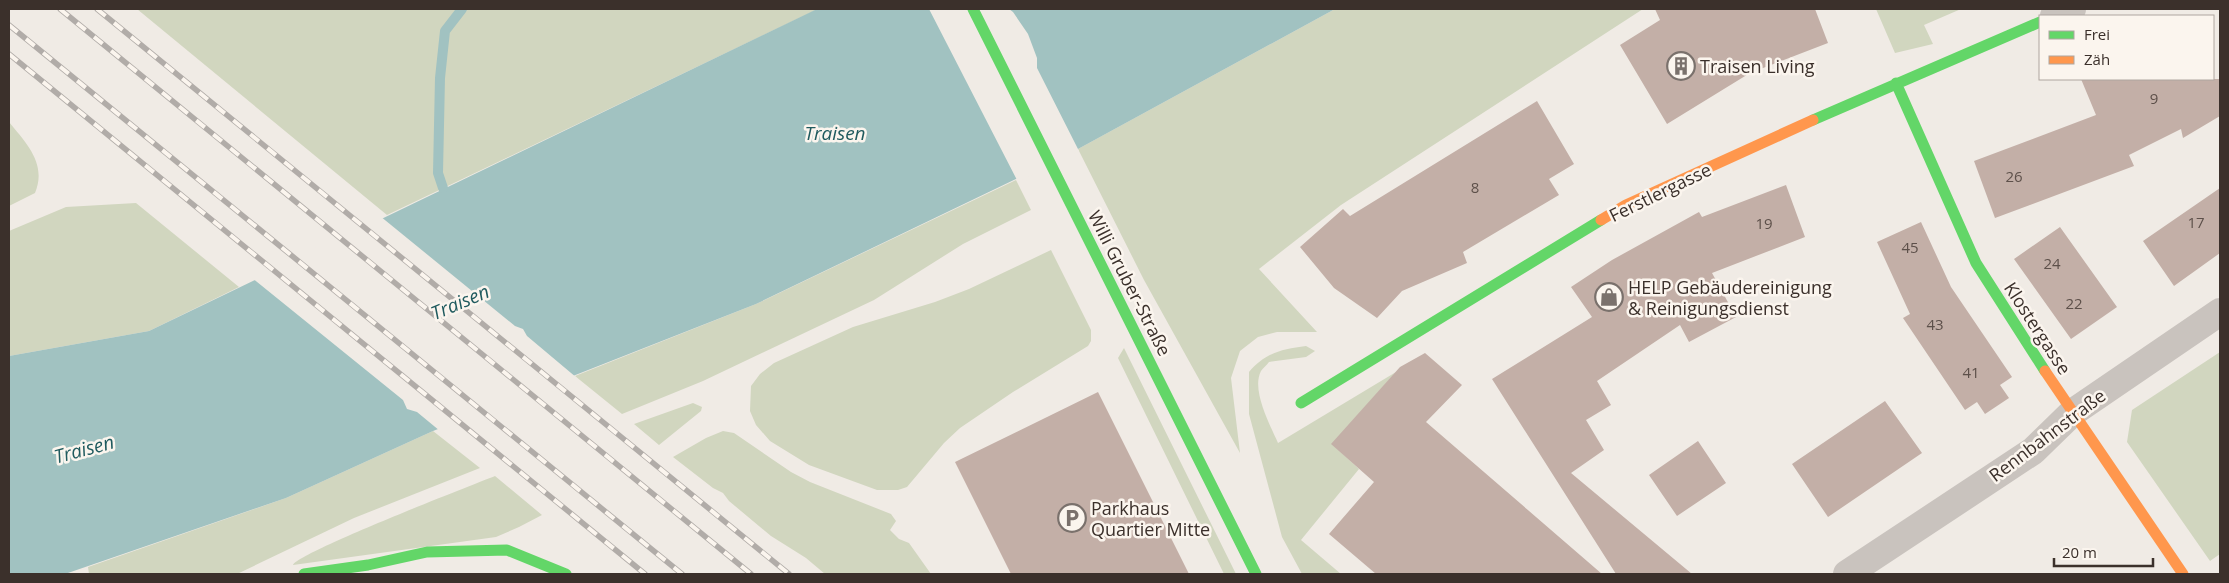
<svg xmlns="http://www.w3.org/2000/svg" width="2229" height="583" font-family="'Open Sans',sans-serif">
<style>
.green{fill:#d1d6bf}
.water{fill:#a1c2c1}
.pier{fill:#f0ebe5}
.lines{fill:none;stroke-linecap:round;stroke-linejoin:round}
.stream{stroke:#a1c2c1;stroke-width:10}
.building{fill:#c3afa7}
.street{stroke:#c9c3be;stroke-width:28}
.fast{stroke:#63d668;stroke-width:11}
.slow{stroke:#ff974d;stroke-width:11}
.rail-casing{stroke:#b1aca8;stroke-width:5.5}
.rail{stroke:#fbf5ee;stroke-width:4;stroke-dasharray:11;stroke-linecap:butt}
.labels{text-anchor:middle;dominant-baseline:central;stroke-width:5;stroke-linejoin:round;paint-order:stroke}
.number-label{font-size:15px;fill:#5d504a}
.poi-label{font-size:18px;fill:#3b302b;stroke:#fbf5ee;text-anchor:start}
.street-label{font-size:18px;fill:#3b302b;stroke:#fbf5ee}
.water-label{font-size:19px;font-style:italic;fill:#1f5a5e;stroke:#fbf5ee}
</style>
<rect width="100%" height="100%" fill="#f0ebe5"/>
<path class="green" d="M 137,9 L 818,9 L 387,215 Z
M 1335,9 L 1643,9 L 1341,205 L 1259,269 L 1317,332 L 1277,332 L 1258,337 L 1240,351 L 1231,378 L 1240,453 L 1144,280 L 1078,149 Z
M 1876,9 L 1961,9 L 1924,25 L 1933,44 L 1895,53 Z
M 9,122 C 27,144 47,164 35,193 L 9,206 Z
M 1016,180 L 1031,210 L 963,244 L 874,300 L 703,381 L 622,414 L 575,376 L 756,304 Z
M 136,203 L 239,287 L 149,331 L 9,356 L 9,231 L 66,207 Z
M 1051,250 L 1091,330 L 1091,341 L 1088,346 L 1013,392 L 960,428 L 944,443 L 907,487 L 898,490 L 877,490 L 809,465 L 770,441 L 756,425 L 750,411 L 751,386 L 760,374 L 774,363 L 853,327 L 935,302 L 969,289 Z
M 1306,346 L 1315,351 L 1306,357 L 1269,362 C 1267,365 1263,368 1261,371 C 1251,390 1270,425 1278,443 L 1396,372 L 1332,444 L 1359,469 L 1301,540 L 1341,574 L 1302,574 L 1282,537 L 1249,414 L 1249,372 C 1265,353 1282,349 1306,346 Z
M 1124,348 L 1236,574 L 1224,574 L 1118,358 Z
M 2220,352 L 2220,554 L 2210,561 L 2127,442 L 2132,410 Z
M 693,403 L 702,407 L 701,411 L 659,445 L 634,424 Z
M 433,431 L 480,468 L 354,518 L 237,574 L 89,574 L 88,567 L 286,498 Z
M 723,431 L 734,433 L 791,472 L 810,482 L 891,514 L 896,521 L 890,530 L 899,539 L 909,543 L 931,574 L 825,574 L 806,558 L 771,536 L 729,501 L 723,493 L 713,488 L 673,457 L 706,438 Z
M 495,476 L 542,515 L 519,527 L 496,537 L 293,565 C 299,552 470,486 495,476 Z"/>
<path class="water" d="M 817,9 L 1335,9 L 1078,149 L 756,304 L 433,431 L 286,498 L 65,574 L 9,574 L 9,356 L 149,331 Z"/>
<path class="pier" d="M 929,9 L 1009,9 L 1013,12 L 1028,34 L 1037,58 L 1037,68 L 1079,151 L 1018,182 Z
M 380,216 L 515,326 L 523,329 L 527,336 L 577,378 L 440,431 L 417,412 L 407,409 L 403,400 L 252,278 Z"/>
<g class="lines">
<path class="stream" d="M 443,188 L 438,173 L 440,78 L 445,31 L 462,9"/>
</g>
<path class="building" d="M 1655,9 L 1815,9 L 1828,43 L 1750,73 L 1667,124 L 1620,45 L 1660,20 Z
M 2081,79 L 2220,79 L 2220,116 L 2183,138 L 2181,129 L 2129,155 L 2134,166 L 1995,218 L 1974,161 L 2096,115 Z
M 1537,101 L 1574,164 L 1549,179 L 1559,195 L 1463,252 L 1467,263 L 1402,291 L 1377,318 L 1334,288 L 1300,247 L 1343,209 L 1350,216 Z
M 1786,185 L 1805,237 L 1712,273 L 1736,317 L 1689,342 L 1680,325 L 1597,381 L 1611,405 L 1586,420 L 1604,450 L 1571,473 L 1692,574 L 1616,574 L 1492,379 L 1592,317 L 1571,287 L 1612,260 L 1699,212 L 1702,217 Z
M 2220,188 L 2220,253 L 2174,286 L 2143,241 Z
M 1921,222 L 1951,287 L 2012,377 L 2000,385 L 2009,398 L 1985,414 L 1977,402 L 1965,410 L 1903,318 L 1910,314 L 1877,242 Z
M 2060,227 L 2117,307 L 2071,339 L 2014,259 Z
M 1425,353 L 1462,385 L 1426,422 L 1602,574 L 1376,574 L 1329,534 L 1374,482 L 1331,444 L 1400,367 Z
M 1098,392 L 1189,574 L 1011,574 L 955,462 Z
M 1885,401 L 1922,453 L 1828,517 L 1792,464 Z
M 1698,441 L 1726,483 L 1677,516 L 1649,475 Z"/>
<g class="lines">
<path class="street" d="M 2054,16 L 2072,9
M 1847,574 L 2033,451 L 2072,413 L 2220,312"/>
<path class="fast" d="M 973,9 L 1256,574
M 1896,83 L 1976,263 L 2045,371
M 1813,120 L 2040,22
M 1301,403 L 1601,220
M 304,574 L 368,565 L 427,552 L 507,550 L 566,574"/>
<path class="slow" d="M 1601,220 L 1626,205 L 1813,120
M 2045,371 L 2183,574"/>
<defs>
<path id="rail" d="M 60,9 L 751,574
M 97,9 L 789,574
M 9,25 L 682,574
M 9,54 L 645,574"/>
</defs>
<use href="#rail" class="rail-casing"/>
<use href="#rail" class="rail"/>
</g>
<defs>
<symbol id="building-ring" viewBox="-11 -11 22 22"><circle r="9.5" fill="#fbf5ee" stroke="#7a716c" stroke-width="1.5"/><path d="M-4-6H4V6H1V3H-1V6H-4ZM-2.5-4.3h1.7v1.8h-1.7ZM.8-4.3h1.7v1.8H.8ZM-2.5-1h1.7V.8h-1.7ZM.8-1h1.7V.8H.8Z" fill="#7a716c"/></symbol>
<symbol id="shop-ring" viewBox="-11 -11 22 22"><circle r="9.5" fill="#fbf5ee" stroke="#7a716c" stroke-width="1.5"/><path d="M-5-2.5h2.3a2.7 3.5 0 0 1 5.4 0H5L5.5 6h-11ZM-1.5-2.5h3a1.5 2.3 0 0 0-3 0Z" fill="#7a716c"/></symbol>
<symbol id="parking-ring" viewBox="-11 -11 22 22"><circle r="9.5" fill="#fbf5ee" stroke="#7a716c" stroke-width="1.5"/><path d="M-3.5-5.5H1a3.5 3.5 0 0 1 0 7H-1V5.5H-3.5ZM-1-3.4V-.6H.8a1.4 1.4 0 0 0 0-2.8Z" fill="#7a716c"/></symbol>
</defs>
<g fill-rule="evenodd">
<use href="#building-ring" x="1665" y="50" width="32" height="32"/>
<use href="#shop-ring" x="1593" y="281" width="32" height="32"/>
<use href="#parking-ring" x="1056" y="502" width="32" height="32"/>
</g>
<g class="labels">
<g class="number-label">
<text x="2154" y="98">9</text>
<text x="2014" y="176">26</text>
<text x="1475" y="187">8</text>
<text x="2196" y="222">17</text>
<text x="1764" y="223">19</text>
<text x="1910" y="247">45</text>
<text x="2052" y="263">24</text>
<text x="2074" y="303">22</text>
<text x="1935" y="324">43</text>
<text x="1971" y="372">41</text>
</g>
<g class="poi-label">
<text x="1700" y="66">Traisen Living</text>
<text x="1628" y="287">HELP Gebäudereinigung<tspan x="1628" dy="21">&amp; Reinigungsdienst</tspan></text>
<text x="1091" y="508">Parkhaus<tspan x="1091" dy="21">Quartier Mitte</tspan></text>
</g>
<g class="street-label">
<text transform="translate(1660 192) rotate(-26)">Ferstlergasse</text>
<text transform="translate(1130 283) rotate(63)">Willi Gruber-Straße</text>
<text transform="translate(2038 328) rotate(57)">Klostergasse</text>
<text transform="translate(2047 435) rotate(-37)">Rennbahnstraße</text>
</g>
<g class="water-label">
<text x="835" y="133">Traisen</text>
<text transform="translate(460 302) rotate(-23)">Traisen</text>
<text transform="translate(84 449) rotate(-15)">Traisen</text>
</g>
</g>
<rect width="2229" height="583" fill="none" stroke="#3b302b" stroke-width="20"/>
<rect x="2039" y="15" width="175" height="65" fill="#fbf5ee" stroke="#aea6a0"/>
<rect x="2049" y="31" width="25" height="8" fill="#63d668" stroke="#aea6a0"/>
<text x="2084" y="40" font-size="15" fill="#3b302b">Frei</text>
<rect x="2049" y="56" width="25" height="8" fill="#ff974d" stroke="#aea6a0"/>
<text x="2084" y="65" font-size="15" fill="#3b302b">Zäh</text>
<path d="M2054 558v8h99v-8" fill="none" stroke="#3b302b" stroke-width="2.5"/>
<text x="2062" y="558" font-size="15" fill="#3b302b" stroke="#fbf5ee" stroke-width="4" paint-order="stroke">20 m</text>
</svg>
